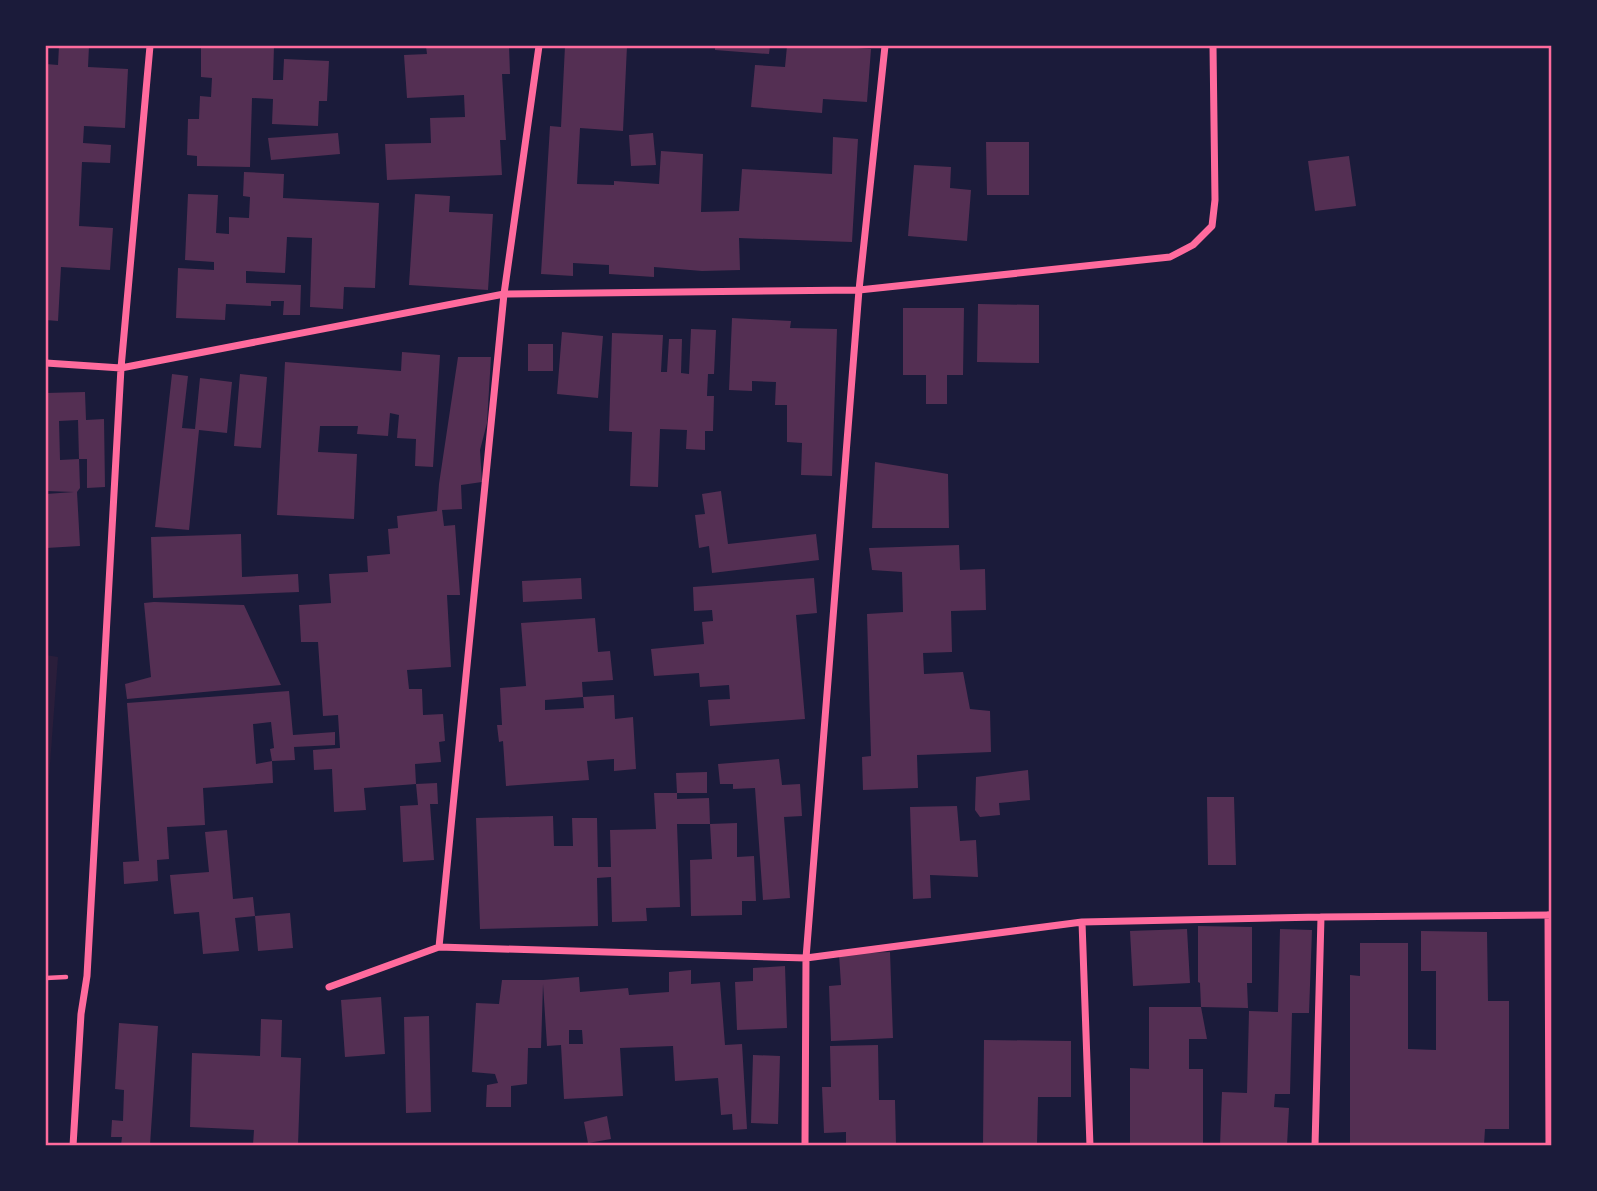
<svg xmlns="http://www.w3.org/2000/svg" width="1597" height="1191" font-family="Signika,sans-serif">
<style>
.green{fill:#2a1e3b}
.building{fill:#542f53;fill-rule:evenodd}
.lines{fill:none;stroke-linecap:round;stroke-linejoin:round}
.path{stroke:#ff6b9d;stroke-width:4.5}
.minor{stroke:#ff6b9d;stroke-width:7}
.neatline{fill:none;stroke:#ff6b9d;stroke-width:2.5}
</style>
<rect width="100%" height="100%" fill="#1b1b3a"/>
<path class="green" d="M 46,655 L 58,657 L 46,818 Z"/>
<path class="building" d="M 59,46 L 89,46 L 88,67 L 128,69 L 125,128 L 84,126 L 83,143 L 111,145 L 110,163 L 82,162 L 79,226 L 113,228 L 110,270 L 61,267 L 58,321 L 46,320 L 46,64 L 58,65 Z
M 201,46 L 274,46 L 273,80 L 283,80 L 284,59 L 329,61 L 327,101 L 319,101 L 318,126 L 272,124 L 273,99 L 252,98 L 250,167 L 197,166 L 197,156 L 187,155 L 188,119 L 199,119 L 200,96 L 211,97 L 212,78 L 201,77 Z
M 426,46 L 509,46 L 510,74 L 502,74 L 506,140 L 500,140 L 502,175 L 387,180 L 385,144 L 431,143 L 430,118 L 465,117 L 464,95 L 407,98 L 404,55 L 427,54 Z
M 565,46 L 627,46 L 623,131 L 580,128 L 577,184 L 614,185 L 614,181 L 659,184 L 661,151 L 703,154 L 701,212 L 739,211 L 742,169 L 832,174 L 833,137 L 858,139 L 852,242 L 739,238 L 740,270 L 702,271 L 654,267 L 654,277 L 609,274 L 609,265 L 573,263 L 573,276 L 541,274 L 550,126 L 561,127 Z
M 715,46 L 770,46 L 769,54 L 715,50 Z
M 787,46 L 831,46 L 871,49 L 867,102 L 823,99 L 822,113 L 751,107 L 755,65 L 785,67 Z
M 338,133 L 340,154 L 271,160 L 268,138 Z
M 653,133 L 656,165 L 631,166 L 629,135 Z
M 986,142 L 1029,142 L 1029,195 L 987,195 Z
M 1349,156 L 1356,206 L 1315,211 L 1308,161 Z
M 914,165 L 951,167 L 950,188 L 971,190 L 967,241 L 908,236 Z
M 244,172 L 284,174 L 283,198 L 379,203 L 375,288 L 344,287 L 343,309 L 310,307 L 312,238 L 287,237 L 285,273 L 246,271 L 246,283 L 301,285 L 300,315 L 283,315 L 284,301 L 271,301 L 271,306 L 226,304 L 225,320 L 176,318 L 178,268 L 214,270 L 214,262 L 185,260 L 188,194 L 218,195 L 216,233 L 229,234 L 229,217 L 249,218 L 250,197 L 243,196 Z
M 415,194 L 450,196 L 449,212 L 493,214 L 488,290 L 409,285 Z
M 978,304 L 1039,305 L 1039,363 L 977,362 Z
M 903,308 L 964,308 L 963,375 L 947,375 L 947,404 L 926,404 L 926,375 L 903,375 Z
M 732,318 L 791,321 L 790,328 L 837,329 L 832,476 L 801,475 L 802,443 L 787,442 L 787,405 L 775,405 L 776,382 L 752,381 L 752,391 L 729,390 Z
M 691,329 L 716,330 L 714,374 L 708,374 L 707,396 L 714,396 L 713,431 L 705,431 L 705,450 L 686,449 L 687,430 L 660,429 L 658,487 L 630,486 L 632,432 L 609,431 L 612,333 L 663,335 L 661,372 L 667,372 L 669,339 L 682,339 L 681,373 L 689,374 Z
M 562,332 L 603,336 L 598,398 L 557,394 Z
M 528,344 L 553,344 L 553,371 L 528,371 Z
M 402,352 L 440,355 L 433,467 L 415,466 L 416,439 L 397,438 L 399,415 L 390,413 L 388,436 L 357,434 L 358,426 L 320,426 L 318,452 L 357,454 L 354,519 L 277,515 L 285,362 L 401,371 Z
M 458,357 L 491,357 L 487,423 L 480,450 L 482,482 L 461,485 L 462,509 L 442,510 L 444,526 L 455,525 L 460,595 L 447,595 L 451,667 L 407,670 L 409,689 L 422,689 L 423,715 L 443,714 L 445,741 L 439,742 L 441,762 L 415,764 L 416,784 L 437,783 L 438,804 L 430,804 L 434,860 L 403,862 L 400,806 L 418,805 L 416,784 L 364,788 L 366,810 L 334,812 L 332,769 L 314,770 L 313,750 L 340,748 L 338,715 L 323,716 L 318,642 L 301,642 L 299,605 L 331,603 L 329,574 L 368,572 L 367,556 L 390,554 L 388,529 L 398,528 L 397,516 L 437,511 L 439,484 Z
M 172,374 L 188,376 L 182,428 L 195,429 L 200,378 L 232,382 L 227,433 L 199,430 L 189,530 L 155,527 Z
M 240,374 L 267,377 L 261,448 L 234,446 Z
M 85,392 L 86,420 L 104,419 L 105,487 L 87,488 L 87,459 L 79,459 L 78,420 L 59,421 L 60,460 L 79,459 L 80,488 L 77,492 L 80,546 L 46,548 L 46,494 L 74,492 L 46,491 L 46,393 Z
M 875,462 L 948,474 L 949,528 L 872,528 Z
M 721,491 L 728,544 L 816,534 L 819,560 L 712,573 L 709,546 L 699,548 L 695,515 L 705,514 L 702,494 Z
M 241,534 L 242,577 L 298,574 L 299,592 L 153,598 L 151,537 Z
M 959,545 L 960,570 L 985,569 L 986,610 L 951,611 L 952,652 L 923,653 L 924,674 L 963,672 L 970,709 L 990,711 L 991,752 L 917,755 L 918,788 L 863,790 L 862,757 L 871,756 L 867,614 L 903,612 L 902,572 L 872,570 L 869,548 Z
M 581,578 L 582,599 L 523,602 L 522,581 Z
M 814,578 L 817,613 L 796,615 L 805,719 L 710,726 L 708,700 L 730,699 L 729,685 L 700,687 L 699,673 L 654,676 L 651,649 L 704,644 L 702,622 L 713,621 L 712,610 L 694,611 L 693,587 Z
M 154,602 L 244,605 L 281,685 L 127,699 L 125,684 L 151,677 L 144,603 Z
M 595,618 L 598,652 L 610,651 L 613,680 L 582,682 L 583,697 L 545,700 L 545,710 L 584,708 L 583,697 L 614,695 L 615,719 L 633,717 L 636,769 L 614,771 L 614,759 L 587,761 L 589,780 L 506,786 L 503,741 L 499,742 L 497,725 L 502,725 L 500,688 L 526,686 L 521,623 Z
M 289,691 L 293,735 L 335,732 L 335,745 L 294,747 L 295,760 L 272,761 L 273,783 L 203,788 L 205,825 L 167,827 L 169,859 L 157,860 L 158,881 L 124,884 L 123,862 L 139,861 L 127,703 ZM 271,722 L 274,748 L 270,749 L 272,761 L 256,764 L 253,724 Z
M 779,759 L 782,785 L 800,784 L 802,816 L 784,817 L 790,898 L 763,900 L 755,788 L 733,789 L 733,784 L 720,784 L 718,764 Z
M 1028,770 L 1030,800 L 999,803 L 1000,815 L 980,817 L 975,810 L 976,777 Z
M 707,772 L 707,793 L 677,793 L 676,773 Z
M 654,793 L 677,793 L 677,799 L 709,798 L 710,824 L 677,824 L 680,907 L 646,908 L 647,921 L 612,922 L 611,877 L 597,878 L 598,926 L 480,929 L 476,818 L 553,816 L 554,846 L 573,846 L 572,818 L 597,818 L 598,867 L 611,867 L 610,830 L 656,829 Z
M 1207,797 L 1234,797 L 1236,865 L 1208,865 Z
M 957,806 L 960,841 L 976,840 L 978,877 L 930,875 L 931,898 L 913,899 L 910,807 Z
M 737,823 L 737,857 L 754,856 L 756,901 L 742,901 L 742,915 L 691,916 L 690,860 L 712,859 L 710,824 Z
M 227,830 L 233,899 L 253,897 L 255,916 L 235,918 L 239,951 L 203,954 L 199,912 L 174,914 L 170,875 L 209,872 L 205,832 Z
M 290,913 L 293,948 L 258,951 L 255,916 Z
M 1198,926 L 1252,927 L 1252,983 L 1247,983 L 1248,1008 L 1201,1007 L 1207,1039 L 1189,1039 L 1189,1069 L 1203,1069 L 1203,1145 L 1130,1145 L 1130,1068 L 1149,1069 L 1149,1007 L 1201,1007 L 1200,983 L 1198,982 Z
M 1187,929 L 1190,983 L 1133,986 L 1130,931 Z
M 1280,929 L 1312,930 L 1309,1013 L 1292,1013 L 1290,1094 L 1275,1094 L 1274,1107 L 1289,1108 L 1287,1145 L 1220,1145 L 1222,1092 L 1247,1093 L 1249,1011 L 1278,1012 Z
M 1421,931 L 1487,932 L 1488,1001 L 1509,1001 L 1509,1129 L 1485,1129 L 1484,1145 L 1350,1145 L 1350,975 L 1360,976 L 1360,943 L 1408,943 L 1408,1049 L 1436,1050 L 1436,971 L 1421,971 Z
M 890,952 L 893,1038 L 831,1041 L 829,986 L 841,985 L 839,954 Z
M 785,966 L 787,1028 L 737,1030 L 735,982 L 753,981 L 753,968 Z
M 691,970 L 691,984 L 720,982 L 725,1045 L 742,1044 L 747,1129 L 733,1130 L 732,1114 L 721,1115 L 718,1078 L 675,1081 L 673,1046 L 620,1048 L 623,1096 L 564,1099 L 561,1045 L 547,1046 L 543,984 L 541,1048 L 528,1048 L 527,1084 L 511,1086 L 511,1107 L 486,1107 L 487,1085 L 498,1083 L 495,1074 L 472,1072 L 476,1003 L 499,1004 L 502,980 L 543,980 L 579,977 L 580,992 L 628,988 L 629,995 L 669,992 L 669,972 ZM 569,1030 L 582,1030 L 583,1044 L 569,1044 Z
M 381,997 L 385,1054 L 345,1057 L 341,1000 Z
M 429,1016 L 431,1112 L 406,1113 L 404,1017 Z
M 261,1019 L 282,1020 L 281,1057 L 301,1058 L 298,1145 L 253,1145 L 254,1130 L 190,1127 L 192,1053 L 260,1056 Z
M 119,1023 L 158,1026 L 150,1145 L 121,1145 L 122,1137 L 111,1137 L 112,1120 L 123,1121 L 124,1090 L 115,1089 Z
M 984,1040 L 1071,1041 L 1071,1097 L 1038,1097 L 1037,1145 L 983,1145 Z
M 878,1045 L 879,1100 L 895,1100 L 896,1145 L 846,1145 L 846,1132 L 824,1133 L 822,1087 L 831,1087 L 830,1046 Z
M 753,1055 L 780,1056 L 778,1124 L 751,1123 Z
M 607,1116 L 611,1139 L 588,1143 L 584,1122 Z"/>
<g class="lines">
<path class="path" d="M 46,978 L 66,977"/>
<path class="minor" d="M 46,363 L 121,368 L 504,294 L 859,290 L 1170,257 L 1193,245 L 1212,226 L 1215,200 L 1213,46
M 1548,915 L 1549,1146
M 1082,922 L 1090,1146
M 439,947 L 504,294 L 539,46
M 329,987 L 439,947 L 806,958 L 1082,922 L 1321,917 L 1552,915
M 73,1146 L 81,1014 L 87,976 L 121,368 L 150,46
M 805,1146 L 806,958 L 859,290 L 885,46
M 1315,1146 L 1321,917"/>
</g>
<rect width="1597" height="1191" fill="none" stroke="#1b1b3a" stroke-width="94"/>
<rect x="47" y="47" width="1503" height="1097" class="neatline"/>
</svg>
